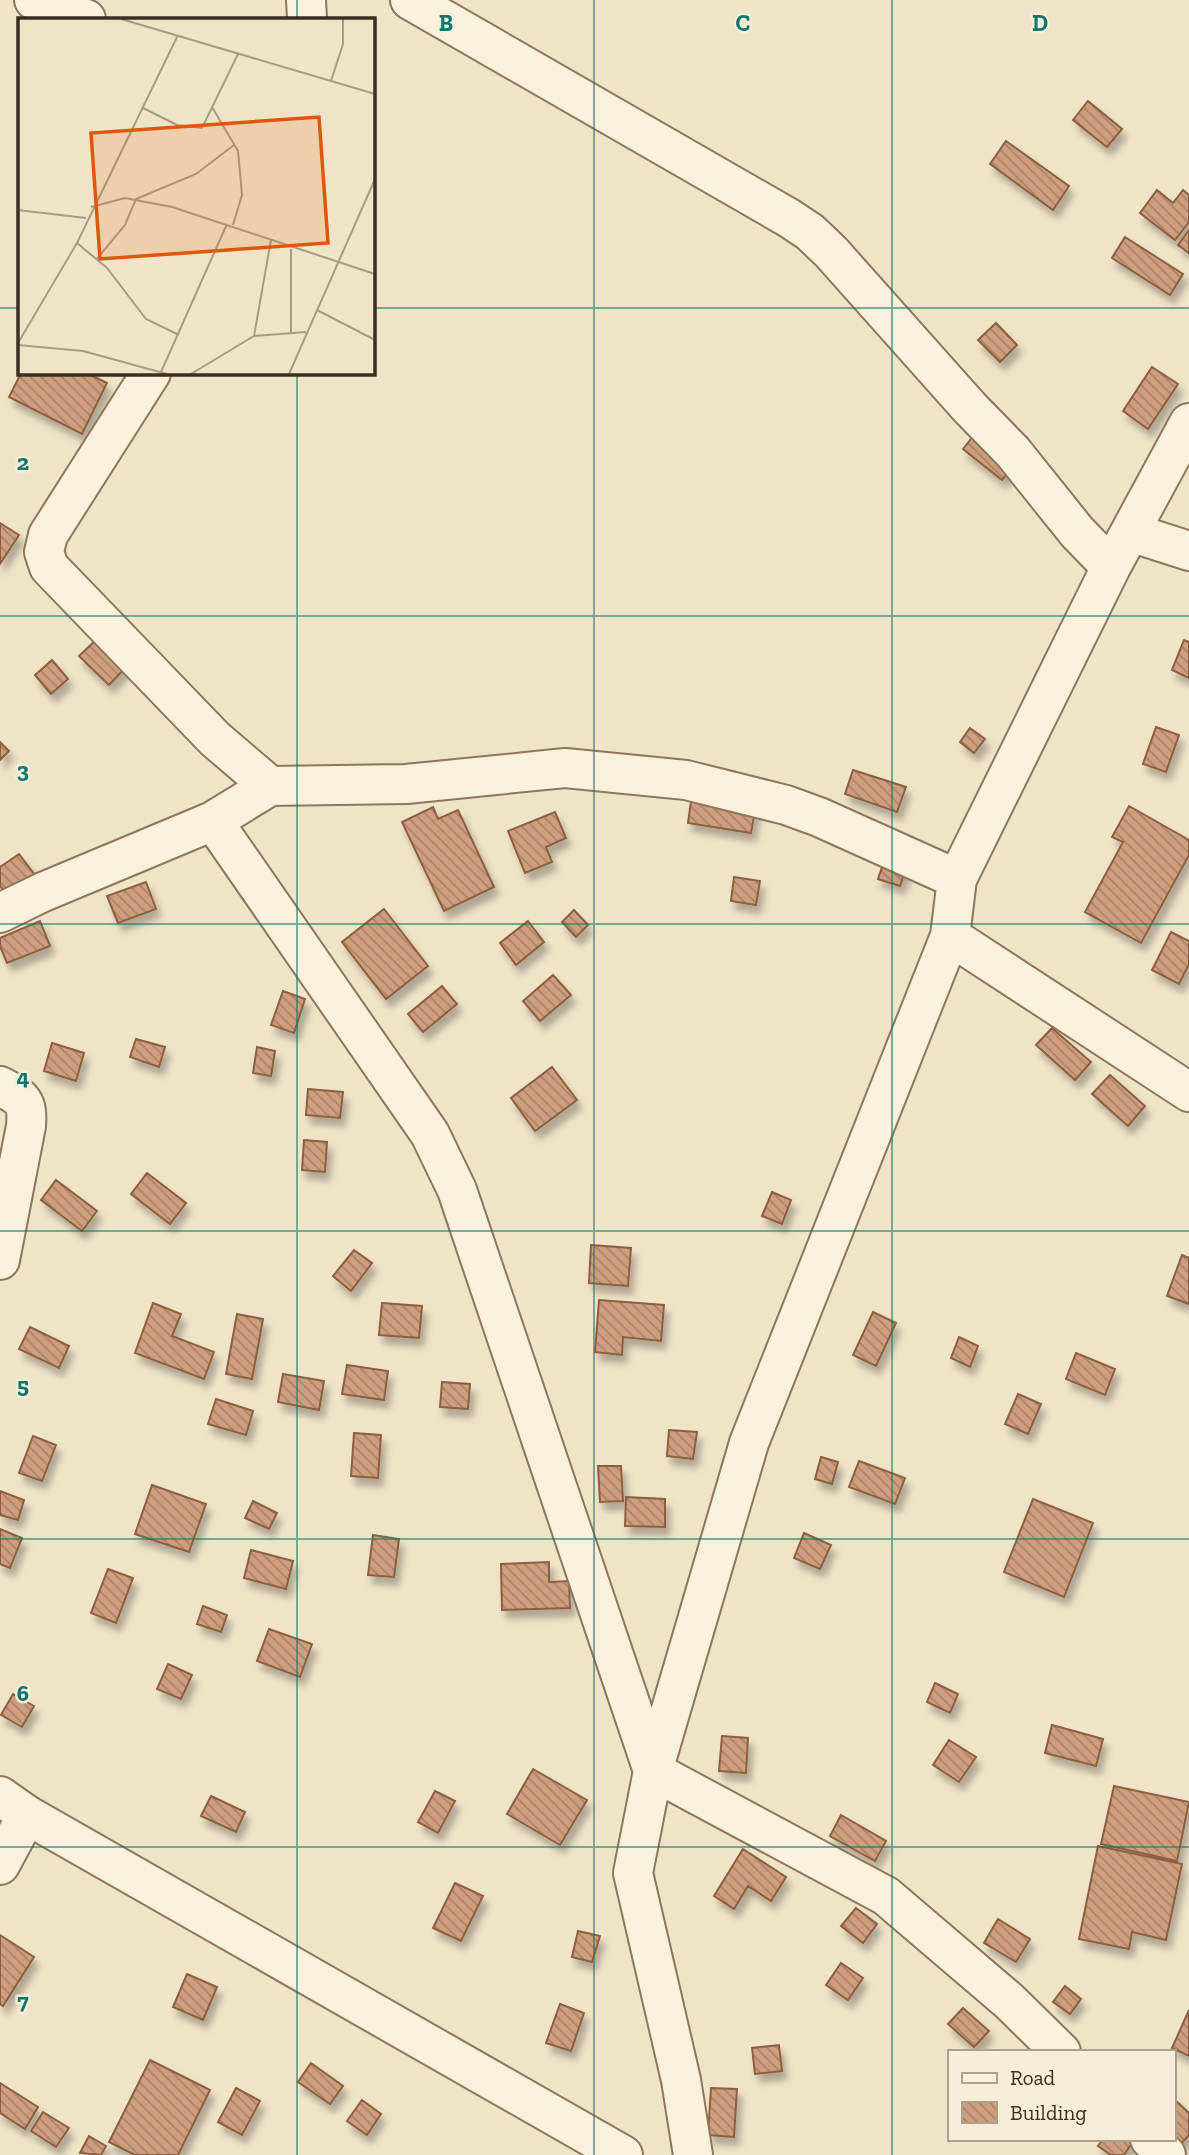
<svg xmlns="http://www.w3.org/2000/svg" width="1189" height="2155" font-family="'Zilla Slab',serif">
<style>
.building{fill:url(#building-back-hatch);stroke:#8d5f41;stroke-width:2;filter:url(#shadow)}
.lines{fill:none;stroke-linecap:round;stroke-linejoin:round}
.minor-casing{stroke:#8d765c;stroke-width:42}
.minor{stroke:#faf1dc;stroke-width:38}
.grid{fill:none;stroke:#0f766e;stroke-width:2;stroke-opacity:0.55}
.inset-road{fill:none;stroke:#a89b85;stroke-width:2}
.view{fill:#df570d;fill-opacity:0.15;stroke:#df570d;stroke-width:3.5}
.inset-edge{fill:none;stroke:#3d2e20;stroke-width:3.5}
.grid-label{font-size:23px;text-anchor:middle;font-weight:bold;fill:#0f766e;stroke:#f7eed8;stroke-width:5;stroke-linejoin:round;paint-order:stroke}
</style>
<defs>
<pattern id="building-back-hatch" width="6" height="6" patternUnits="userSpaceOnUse" patternTransform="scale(1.75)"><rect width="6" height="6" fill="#cf9f7d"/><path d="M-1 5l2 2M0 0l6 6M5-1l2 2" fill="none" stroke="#a98266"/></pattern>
<filter id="shadow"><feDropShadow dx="4.5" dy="8" stdDeviation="3.5" flood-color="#0004"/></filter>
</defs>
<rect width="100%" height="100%" fill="#f0e4c8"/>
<path class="building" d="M 1088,101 L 1122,129 L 1107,147 L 1073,120 Z
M 1006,141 L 1069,186 L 1053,210 L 990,164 Z
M 1157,190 L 1173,203 L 1183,190 L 1189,195 L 1189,222 L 1175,240 L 1140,213 Z
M 1189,230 L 1189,253 L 1178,245 Z
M 1125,237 L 1183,274 L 1170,295 L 1112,258 Z
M 996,323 L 1017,345 L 1000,362 L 978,340 Z
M 1152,367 L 1178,384 L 1148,429 L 1123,411 Z
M 21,373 L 87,373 L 107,383 L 82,434 L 9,397 Z
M 978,430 L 1017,460 L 1002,480 L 963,449 Z
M 0,523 L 19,535 L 0,564 Z
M 98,638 L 127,666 L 109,685 L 79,656 Z
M 1184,640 L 1189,642 L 1189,678 L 1172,670 Z
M 52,660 L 68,679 L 51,694 L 35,675 Z
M 1156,727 L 1179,735 L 1166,772 L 1143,764 Z
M 970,728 L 985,739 L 974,753 L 960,742 Z
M 0,742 L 9,751 L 0,760 Z
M 853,770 L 906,787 L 897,812 L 845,794 Z
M 692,794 L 756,804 L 751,833 L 688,823 Z
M 1129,806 L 1189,840 L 1189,855 L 1141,943 L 1085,912 L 1123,842 L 1112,837 Z
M 433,807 L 438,819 L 458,810 L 494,887 L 444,911 L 402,822 Z
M 555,812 L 566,838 L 546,847 L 552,862 L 525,873 L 508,831 Z
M 19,854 L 35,875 L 7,895 L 0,886 L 0,867 Z
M 885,858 L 907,865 L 900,886 L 878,879 Z
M 734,877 L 760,881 L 756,905 L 731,901 Z
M 146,882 L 156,909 L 118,923 L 107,896 Z
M 384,909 L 428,966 L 386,999 L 342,942 Z
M 574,910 L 588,925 L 576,937 L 562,922 Z
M 40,921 L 50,946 L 7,963 L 0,946 L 0,938 Z
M 528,921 L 544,942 L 516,965 L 500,943 Z
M 1171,932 L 1189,941 L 1189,964 L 1179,984 L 1152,970 Z
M 553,975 L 571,995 L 540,1021 L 523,1001 Z
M 442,986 L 457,1004 L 423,1032 L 408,1014 Z
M 283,991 L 305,999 L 294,1033 L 271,1025 Z
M 1052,1028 L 1091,1062 L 1075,1080 L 1036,1045 Z
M 136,1039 L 165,1047 L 159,1067 L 130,1057 Z
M 52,1043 L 84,1053 L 76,1081 L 44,1071 Z
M 257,1047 L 275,1051 L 271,1076 L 253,1073 Z
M 552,1067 L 577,1100 L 535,1131 L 511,1098 Z
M 1110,1075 L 1145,1106 L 1128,1126 L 1092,1094 Z
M 308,1089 L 343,1092 L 340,1118 L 306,1115 Z
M 304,1140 L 327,1142 L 325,1172 L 302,1170 Z
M 147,1173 L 186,1203 L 170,1224 L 131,1194 Z
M 56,1180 L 97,1211 L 82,1231 L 41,1200 Z
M 772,1192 L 791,1200 L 782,1224 L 762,1216 Z
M 591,1245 L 631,1248 L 628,1286 L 589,1283 Z
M 354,1250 L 372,1263 L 351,1291 L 333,1276 Z
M 1182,1255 L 1189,1258 L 1189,1304 L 1167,1296 Z
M 599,1300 L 664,1305 L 661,1341 L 623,1337 L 622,1355 L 595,1352 Z
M 153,1303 L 181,1314 L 172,1336 L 214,1352 L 204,1379 L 135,1353 Z
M 382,1303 L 422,1306 L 419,1338 L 379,1335 Z
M 873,1312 L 896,1323 L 876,1366 L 853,1355 Z
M 237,1314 L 263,1319 L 252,1379 L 226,1374 Z
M 30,1327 L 69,1346 L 59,1368 L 19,1349 Z
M 959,1337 L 978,1346 L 970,1367 L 951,1358 Z
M 1076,1353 L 1115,1369 L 1105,1395 L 1066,1379 Z
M 347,1365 L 388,1371 L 384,1400 L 342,1394 Z
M 283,1374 L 324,1381 L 319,1410 L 278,1402 Z
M 442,1382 L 470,1384 L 468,1409 L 440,1407 Z
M 1018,1394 L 1041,1404 L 1028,1434 L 1005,1424 Z
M 216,1399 L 253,1411 L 246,1435 L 208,1424 Z
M 669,1430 L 697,1432 L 693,1459 L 667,1456 Z
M 354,1433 L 381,1435 L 378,1478 L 351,1476 Z
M 33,1436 L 56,1445 L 42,1481 L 19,1473 Z
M 821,1457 L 838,1462 L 832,1484 L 815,1479 Z
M 859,1461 L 905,1478 L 895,1504 L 849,1487 Z
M 598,1466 L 621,1466 L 623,1501 L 600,1502 Z
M 152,1485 L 206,1504 L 189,1552 L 135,1534 Z
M 0,1491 L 24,1500 L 18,1520 L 0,1515 Z
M 626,1497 L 665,1499 L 665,1527 L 625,1526 Z
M 1033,1499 L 1093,1523 L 1064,1597 L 1004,1572 Z
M 253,1501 L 277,1513 L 269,1529 L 245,1518 Z
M 0,1529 L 22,1538 L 10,1568 L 0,1564 Z
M 804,1533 L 831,1545 L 820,1569 L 794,1558 Z
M 373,1535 L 399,1539 L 394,1577 L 368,1575 Z
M 251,1550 L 293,1561 L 286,1589 L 244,1578 Z
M 549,1562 L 549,1582 L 569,1581 L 570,1608 L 502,1610 L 501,1564 Z
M 108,1569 L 133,1578 L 116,1623 L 91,1613 Z
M 203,1606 L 227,1615 L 221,1632 L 197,1624 Z
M 269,1629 L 312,1644 L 300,1677 L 257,1661 Z
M 168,1664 L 192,1675 L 181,1699 L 157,1689 Z
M 935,1683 L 958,1694 L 950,1713 L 927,1702 Z
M 13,1694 L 34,1706 L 22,1727 L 1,1715 Z
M 1052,1725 L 1103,1739 L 1096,1766 L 1045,1753 Z
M 722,1736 L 748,1738 L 746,1773 L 719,1771 Z
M 949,1740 L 976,1757 L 959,1782 L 933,1765 Z
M 533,1769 L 587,1800 L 560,1845 L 507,1814 Z
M 1114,1786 L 1189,1802 L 1177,1861 L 1101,1844 Z
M 435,1791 L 455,1801 L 438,1833 L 418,1822 Z
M 211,1796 L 245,1812 L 236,1832 L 201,1816 Z
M 841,1815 L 886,1841 L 875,1861 L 830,1836 Z
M 1098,1846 L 1182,1864 L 1166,1940 L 1132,1932 L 1129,1949 L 1079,1939 Z
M 743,1849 L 786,1877 L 771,1901 L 748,1886 L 734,1909 L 714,1896 Z
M 455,1883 L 483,1896 L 461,1941 L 433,1928 Z
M 856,1908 L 877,1924 L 863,1943 L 841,1926 Z
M 998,1919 L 1030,1939 L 1016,1962 L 984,1943 Z
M 578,1931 L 600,1936 L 592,1962 L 572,1957 Z
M 0,1935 L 34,1957 L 3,2006 L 0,2004 Z
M 841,1963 L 863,1978 L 848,2000 L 826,1985 Z
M 187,1974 L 217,1987 L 203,2020 L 173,2007 Z
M 1065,1986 L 1081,1999 L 1070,2014 L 1053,2002 Z
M 560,2004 L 584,2013 L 571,2051 L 546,2043 Z
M 963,2008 L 989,2031 L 974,2047 L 948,2024 Z
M 1189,2010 L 1189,2056 L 1172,2048 Z
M 779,2045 L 782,2071 L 755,2074 L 752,2048 Z
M 150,2060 L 210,2090 L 178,2155 L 135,2155 L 109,2142 Z
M 311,2063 L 343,2086 L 330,2104 L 298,2082 Z
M 0,2083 L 38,2107 L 25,2129 L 0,2113 Z
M 236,2088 L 260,2101 L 242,2135 L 218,2122 Z
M 711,2088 L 737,2089 L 734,2137 L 708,2135 Z
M 1173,2098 L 1189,2113 L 1189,2135 L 1176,2149 L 1173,2139 Z
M 362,2100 L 381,2114 L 367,2135 L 347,2121 Z
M 43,2112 L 69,2128 L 56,2147 L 31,2131 Z
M 89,2136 L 106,2146 L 101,2155 L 80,2153 Z
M 1103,2139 L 1135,2139 L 1124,2155 L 1111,2155 L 1098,2146 Z"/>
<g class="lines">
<defs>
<path id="minor" d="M 34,0 L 86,19
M 306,0 L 307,19
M 410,0 L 789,218 L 810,232 L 831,252 L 970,408 L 1013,452 L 1077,532 L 1111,567
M 151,373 L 48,535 L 44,552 L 49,567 L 215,739 L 270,786
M 1130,532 L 1189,551
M 213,821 L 430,1134 L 457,1190 L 653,1771 L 886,1896 L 1009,2001 L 1061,2052
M 0,913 L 43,892 L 213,821 L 270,786 L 406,784 L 565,768 L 686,780 L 786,805 L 819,817 L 957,879
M 950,936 L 1189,1092
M 0,1086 C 22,1098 28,1100 26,1126 L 0,1260
M 0,1796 L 27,1815 L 623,2155
M 0,1865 L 27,1815
M 1150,2139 L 1166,2155
M 693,2155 L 681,2080 L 633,1873 L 653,1771 L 749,1443 L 950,936 L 957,879 L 1111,567 L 1189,423"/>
</defs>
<use href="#minor" class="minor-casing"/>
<use href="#minor" class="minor"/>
</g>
<path class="grid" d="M 297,0 L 297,19M 594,0 L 594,2155M 892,0 L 892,2155M 0,308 L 19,308M 373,308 L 1189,308M 297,373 L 297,2155M 0,616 L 1189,616M 0,924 L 1189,924M 0,1231 L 1189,1231M 0,1539 L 1189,1539M 0,1847 L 1189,1847"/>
<g transform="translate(18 18)">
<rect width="357" height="357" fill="#f0e4c8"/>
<path class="inset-road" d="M 103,1 L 357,76M 313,63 L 325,26 L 325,1M 194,89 L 220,133 L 224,177 L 215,207M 125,90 L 159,107 L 184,110 L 220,36M 73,189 L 107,180 L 154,189 L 357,256M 0,192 L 68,200M 59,225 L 89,250 L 128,301 L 161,317M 273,231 L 273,314M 78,242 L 107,207 L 118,181 L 178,156 L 216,127M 299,292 L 357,322M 236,318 L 253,222M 0,325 L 59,225 L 159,19M 0,327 L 65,333 L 149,356M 143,354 L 209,206M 173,356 L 236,318 L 288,314M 271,356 L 357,161"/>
<path class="view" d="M 301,99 L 310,225 L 82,241 L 73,115 Z"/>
<rect width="357" height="357" class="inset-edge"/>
</g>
<g class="grid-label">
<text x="446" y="31">B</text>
<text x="743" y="31">C</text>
<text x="1040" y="31">D</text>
<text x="23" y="470">2</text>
<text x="23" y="778">3</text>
<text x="23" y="1085">4</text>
<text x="23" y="1393">5</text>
<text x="23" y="1701">6</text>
<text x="23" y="2009">7</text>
</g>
<rect x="948" y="2050" width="228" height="91" fill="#f7eed8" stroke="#ada18e" stroke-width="2"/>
<rect x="962" y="2073" width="35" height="10" fill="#faf1dc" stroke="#ada18e" stroke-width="2"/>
<text x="1010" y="2085" font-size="21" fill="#3d2e20">Road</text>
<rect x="962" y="2102" width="35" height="21" fill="url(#building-back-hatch)" stroke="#ada18e" stroke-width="2"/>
<text x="1010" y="2120" font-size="21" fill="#3d2e20">Building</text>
</svg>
